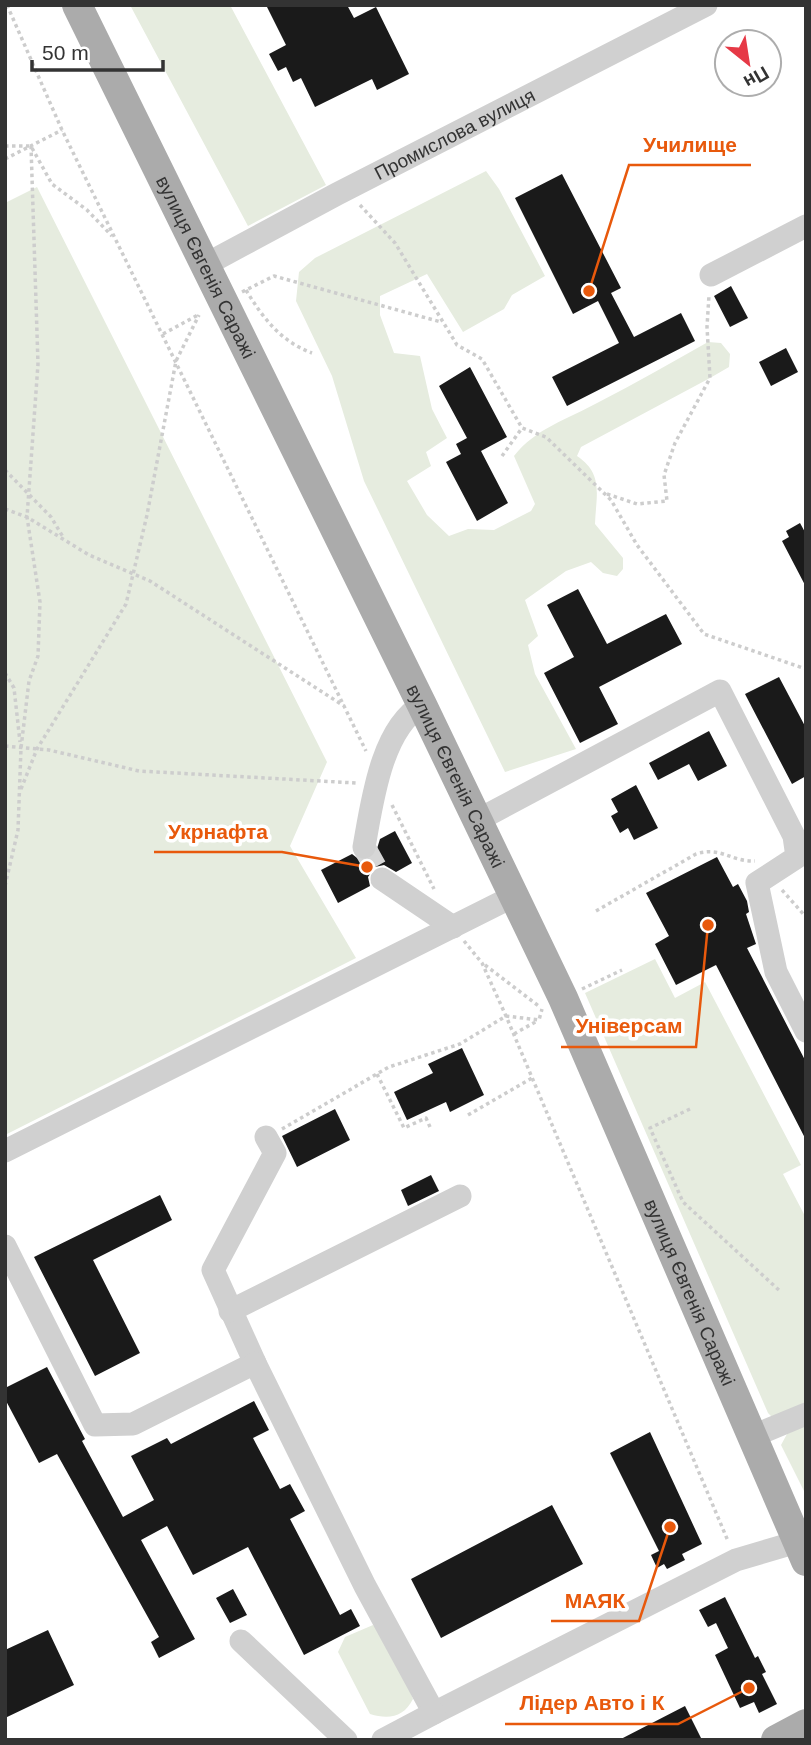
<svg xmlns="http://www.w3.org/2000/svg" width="811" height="1745" font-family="Arial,sans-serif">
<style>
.green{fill:#e6ecdf}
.building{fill:#1a1a1a}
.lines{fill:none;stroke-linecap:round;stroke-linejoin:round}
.minor-tunnel{stroke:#d6d6d6;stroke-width:23;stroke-dasharray:23 11;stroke-linecap:butt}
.path{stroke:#cdcdcd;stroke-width:3.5;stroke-dasharray:3.5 3.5;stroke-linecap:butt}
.minor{stroke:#d0d0d0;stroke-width:23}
.major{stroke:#ababab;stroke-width:30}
.labels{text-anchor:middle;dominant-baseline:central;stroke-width:7;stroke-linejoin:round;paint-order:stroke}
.street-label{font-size:19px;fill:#333;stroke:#fff}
.leader{fill:none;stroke:#e8590c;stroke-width:2.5}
.callout-dot{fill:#e8590c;stroke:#fff;stroke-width:2.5}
.callout-label{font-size:21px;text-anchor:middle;font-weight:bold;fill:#e8590c;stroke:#fff;stroke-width:7;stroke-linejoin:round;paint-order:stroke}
</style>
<rect width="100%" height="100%" fill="#fff"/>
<path class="green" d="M 130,5 L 230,5 L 326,185 L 248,226 Z
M 486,171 L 499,189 L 545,276 L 512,295 L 504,309 L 463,332 L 427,274 L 380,296 L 380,315 L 394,353 L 420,356 L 432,409 L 447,438 L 426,452 L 431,466 L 407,481 L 427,515 L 449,536 L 468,529 L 494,530 L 531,511 L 535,504 L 514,456 C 536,428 568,419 599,402 C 636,383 672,362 708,342 L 721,343 L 730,354 L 729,367 L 710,378 L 581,447 L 577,456 C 604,474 596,495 595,524 L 623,558 L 623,569 L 617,576 L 603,573 L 591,562 L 566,571 L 525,600 L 538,636 L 528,645 L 535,674 L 576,749 L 505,772 L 364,481 L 332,376 L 296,301 L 299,272 L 315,258 Z
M 37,187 L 327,762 L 290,846 L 356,958 L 5,1135 L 5,203 Z
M 655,959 L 675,998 L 705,982 L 801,1165 L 783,1174 L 806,1218 L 806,1407 L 774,1419 L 768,1413 L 585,993 Z
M 806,1424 L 806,1495 L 781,1445 L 787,1434 Z
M 373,1625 L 390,1639 L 413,1699 C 404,1717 389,1720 370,1714 L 338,1652 L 345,1637 Z"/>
<path class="building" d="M 266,5 L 347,5 L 354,18 L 376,7 L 409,74 L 377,90 L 372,79 L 315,107 L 301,78 L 293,82 L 286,67 L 278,71 L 269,54 L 286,45 Z
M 562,174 L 621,288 L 611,293 L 634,337 L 681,313 L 695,341 L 567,406 L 552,377 L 619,343 L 598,301 L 573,314 L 515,198 Z
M 731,286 L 748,318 L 730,327 L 714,296 Z
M 786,348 L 798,372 L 771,386 L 759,362 Z
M 470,367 L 507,437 L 481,451 L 508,503 L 477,521 L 446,462 L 461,454 L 456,444 L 467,438 L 439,386 Z
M 800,523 L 806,534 L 806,587 L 782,541 L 789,537 L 786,531 Z
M 578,589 L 607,644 L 666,614 L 682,644 L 599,687 L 618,724 L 580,743 L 544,673 L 574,657 L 547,605 Z
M 779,677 L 806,728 L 806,776 L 792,784 L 745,694 Z
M 709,731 L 727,766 L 698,781 L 689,764 L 658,780 L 649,763 Z
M 636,785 L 658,828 L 634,840 L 628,828 L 620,833 L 611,816 L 618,812 L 611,799 Z
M 395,831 L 412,863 L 396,872 L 384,865 L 375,867 L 368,877 L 370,886 L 338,903 L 321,870 L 352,854 L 361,861 L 369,860 L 375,855 L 380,839 Z
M 717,857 L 733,887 L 738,884 L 747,901 L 749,912 L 746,914 L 756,944 L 747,948 L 806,1062 L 806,1140 L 716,965 L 676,985 L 655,944 L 669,936 L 646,893 Z
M 462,1048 L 484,1095 L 450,1112 L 446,1102 L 407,1120 L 394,1092 L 433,1073 L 428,1064 Z
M 335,1109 L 350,1140 L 297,1167 L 282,1136 Z
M 431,1175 L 439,1191 L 408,1206 L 401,1190 Z
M 160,1195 L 172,1220 L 93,1260 L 140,1353 L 95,1376 L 34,1257 Z
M 47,1367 L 85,1439 L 82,1441 L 123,1517 L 154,1500 L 131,1456 L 167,1438 L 171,1444 L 254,1401 L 269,1430 L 253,1438 L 280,1489 L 290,1484 L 305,1511 L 290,1519 L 340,1615 L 351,1609 L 360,1626 L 304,1655 L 248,1547 L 193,1575 L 167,1526 L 141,1540 L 195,1639 L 159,1658 L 151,1642 L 159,1637 L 57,1454 L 39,1463 L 5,1399 L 5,1388 Z
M 650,1432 L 702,1544 L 682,1554 L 685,1560 L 667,1569 L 664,1564 L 657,1568 L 651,1555 L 659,1551 L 610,1453 Z
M 552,1505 L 583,1564 L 441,1638 L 411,1579 Z
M 233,1589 L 247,1615 L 230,1623 L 216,1598 Z
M 725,1597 L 755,1658 L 758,1656 L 766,1672 L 762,1674 L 777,1704 L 759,1713 L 754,1702 L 740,1708 L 715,1655 L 728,1648 L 716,1623 L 708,1627 L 699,1610 Z
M 48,1630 L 74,1685 L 5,1718 L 5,1650 Z
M 685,1706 L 702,1740 L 619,1740 Z"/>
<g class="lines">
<path class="minor-tunnel" d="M 364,847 L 382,879"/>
<path class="path" d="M 7,5 L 62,130 L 366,751
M 5,146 L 29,146
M 32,148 L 52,184 L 87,210 L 112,236
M 5,159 L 62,130
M 360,205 L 395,243 L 457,345 L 482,359 L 522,428 L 546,437 L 611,500 L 637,545 L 704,634 L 806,669
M 246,290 C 263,318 280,341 312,353
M 242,292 L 274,276 L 441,322
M 163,334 L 198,315
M 502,456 L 522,428
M 5,470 L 51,517 L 63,537
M 607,494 L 637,504 L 667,501 L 664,475 L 675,443 L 710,378 L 707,327 L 709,295
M 5,509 L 27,517 L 89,555 L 150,581 L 344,706
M 5,673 L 14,688 L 20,742
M 5,746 L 49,750 L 139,771 L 356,783
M 21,789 L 37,749 L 126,604 L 147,515 L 176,361 L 199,315
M 392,805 L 434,889
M 5,886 L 18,830 L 21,748 L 29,681 L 38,656 L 40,602 L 27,517 L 38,364 L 31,146
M 782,890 L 806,917
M 596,911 L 696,854 C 721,846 731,862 755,861
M 464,941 L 482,963 L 506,1016 L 728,1541
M 485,965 L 540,1007
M 582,989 L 622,970
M 514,1034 L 537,1021
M 377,1074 L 404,1128 L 426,1118 L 430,1127
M 690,1109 L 650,1128 L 683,1202 L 781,1292
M 468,1115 L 532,1078
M 282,1129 L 389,1067 L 460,1044 L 506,1016 L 539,1020 L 542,1009"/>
<g class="minor">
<path id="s1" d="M 205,265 L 337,194 L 706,5"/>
<path d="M 711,275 L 806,226"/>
<path d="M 478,820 L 720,691 L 794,836 L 797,857 L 757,883 L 776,972 L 806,1031"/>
<path d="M 364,847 C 372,803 381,729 422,705"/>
<path d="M 382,879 L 453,927"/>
<path d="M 5,1151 L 514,896"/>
<path d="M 5,1246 L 95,1425 L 133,1424 L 255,1363 L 213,1270 L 275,1153 L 266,1137"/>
<path d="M 230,1311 L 460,1196"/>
<path d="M 255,1363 L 365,1586 L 434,1713 L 736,1560 L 797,1542"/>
<path d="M 753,1436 L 806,1414"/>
<path d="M 241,1641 L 346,1740"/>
<path d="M 383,1740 L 434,1713"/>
</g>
<g class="major">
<path id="s2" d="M 77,5 L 422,705 L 563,998 L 806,1561"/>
<path d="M 776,1740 L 806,1724"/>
</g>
</g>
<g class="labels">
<g class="street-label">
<text stroke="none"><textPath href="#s1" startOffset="282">Промислова вулиця</textPath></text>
<text stroke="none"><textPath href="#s2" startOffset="292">вулиця Євгенія Саражі</textPath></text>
<text stroke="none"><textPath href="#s2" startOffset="859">вулиця Євгенія Саражі</textPath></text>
<text stroke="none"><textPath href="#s2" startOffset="1426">вулиця Євгенія Саражі</textPath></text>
</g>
</g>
<path class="leader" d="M589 291L629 165H751M367 867L282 852H154M708 925L696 1047H561M670 1527L639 1621H551M749 1688L678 1724H505"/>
<g class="callout-dot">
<circle cx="589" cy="291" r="7"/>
<circle cx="367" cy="867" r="7"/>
<circle cx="708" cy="925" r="7"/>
<circle cx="670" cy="1527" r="7"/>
<circle cx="749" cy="1688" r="7"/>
</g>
<g class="callout-label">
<text x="690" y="152">Училище</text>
<text x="218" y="839">Укрнафта</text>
<text x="629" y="1033">Універсам</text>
<text x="595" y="1608">МАЯК</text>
<text x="592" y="1710">Лідер Авто і К</text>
</g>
<rect width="811" height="1745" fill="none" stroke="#333333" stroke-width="14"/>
<g transform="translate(748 63) rotate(150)"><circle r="33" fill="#ffffff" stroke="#adadad" stroke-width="2"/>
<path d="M0-5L12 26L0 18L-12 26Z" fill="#e63946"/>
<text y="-10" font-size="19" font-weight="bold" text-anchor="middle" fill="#333333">Пн</text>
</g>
<path d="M32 60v10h131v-10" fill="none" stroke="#333333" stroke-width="3.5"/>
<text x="42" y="60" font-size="21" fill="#333333" stroke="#ffffff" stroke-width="5" paint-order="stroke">50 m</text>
</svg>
